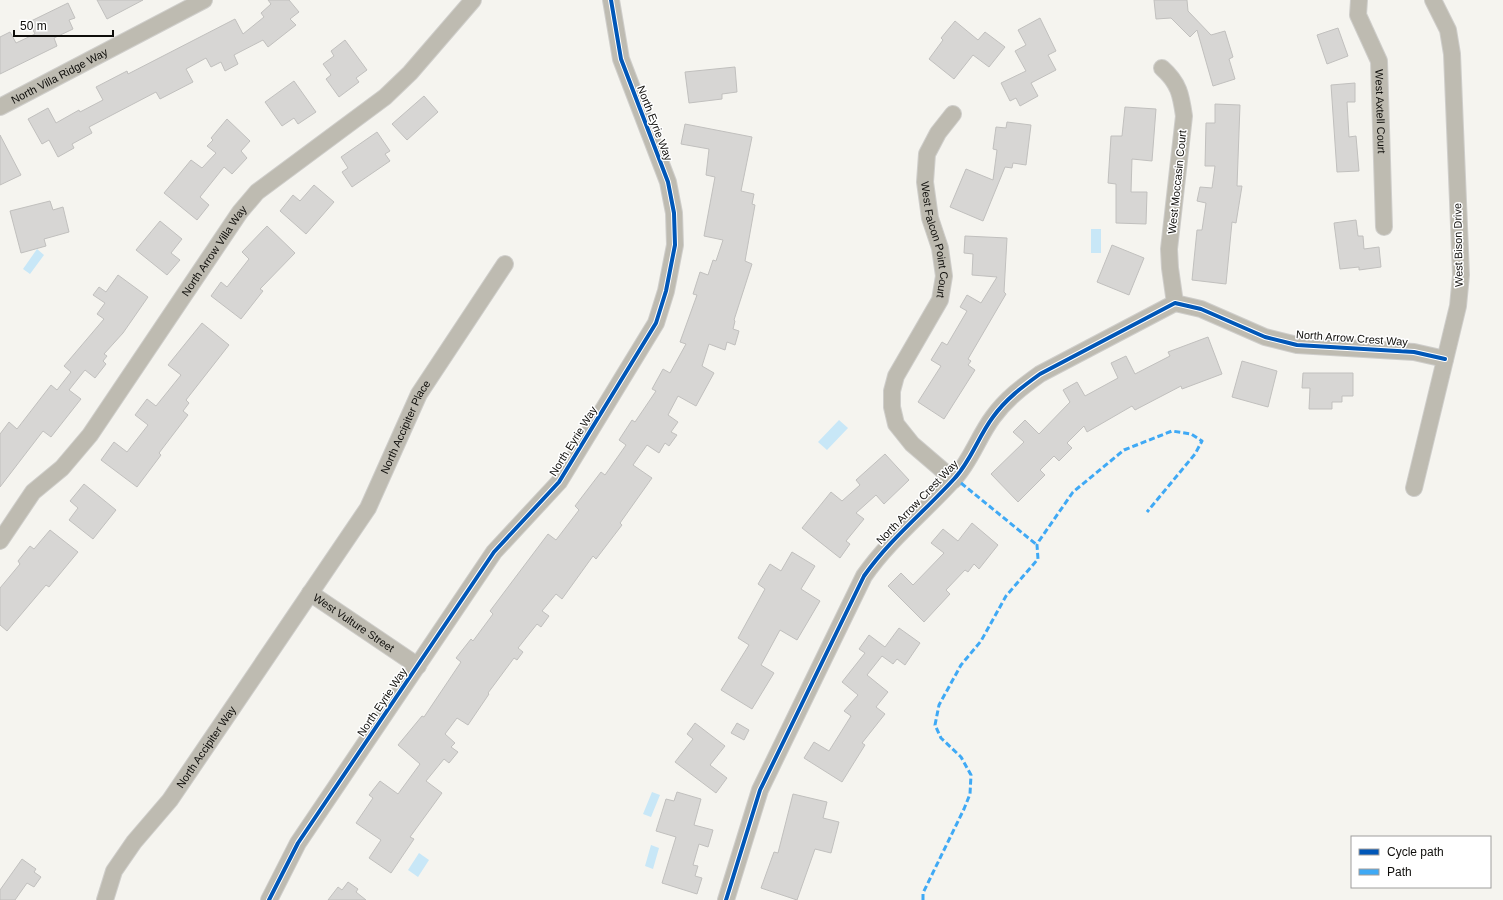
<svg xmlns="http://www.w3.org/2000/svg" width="1503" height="900" font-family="Helvetica,sans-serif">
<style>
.water{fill:#c8e7f7}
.building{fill:#d7d6d4;stroke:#c1c0be}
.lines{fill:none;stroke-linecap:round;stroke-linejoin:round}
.minor-casing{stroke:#cfcecb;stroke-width:18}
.minor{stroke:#bebbb1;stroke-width:16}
.quiet{stroke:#3fa9f5;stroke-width:3;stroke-dasharray:6 3;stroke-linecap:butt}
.cycleway-casing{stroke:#fff;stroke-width:6}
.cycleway{stroke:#0057b8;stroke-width:4}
.labels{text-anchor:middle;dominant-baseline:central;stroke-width:3;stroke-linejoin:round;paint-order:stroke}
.street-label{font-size:11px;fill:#0e0d0a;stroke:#fff}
</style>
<rect width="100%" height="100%" fill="#f5f4ef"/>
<path class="water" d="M 1091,229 L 1101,229 L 1101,253 L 1091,253 Z
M 37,249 L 44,255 L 30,274 L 23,269 Z
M 839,420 L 848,428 L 827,450 L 818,442 Z
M 652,792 L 660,795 L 651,817 L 643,814 Z
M 651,845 L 659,848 L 653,869 L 645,866 Z
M 419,853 L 429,860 L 418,877 L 408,870 Z"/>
<path class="building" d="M 97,0 L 143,0 L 107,19 Z
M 268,0 L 289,0 L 299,12 L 290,19 L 296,25 L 268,47 L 263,40 L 234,55 L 238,64 L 225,71 L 221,62 L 211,67 L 206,58 L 186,69 L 193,82 L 160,99 L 156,92 L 89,127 L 92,133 L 72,144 L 74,148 L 58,157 L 49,140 L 42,144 L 28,119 L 48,108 L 56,123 L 79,110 L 80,112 L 103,100 L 96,87 L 127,71 L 128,74 L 235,19 L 243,34 L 264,17 L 261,13 L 271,4 Z
M 1154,0 L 1187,0 L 1188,11 L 1211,35 L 1225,31 L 1233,57 L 1229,59 L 1235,79 L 1213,86 L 1197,30 L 1190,37 L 1171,18 L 1156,19 Z
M 68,3 L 75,18 L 69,20 L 73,29 L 54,38 L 57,46 L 0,74 L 0,37 L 10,32 L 16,43 L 35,34 L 29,22 Z
M 1040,18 L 1056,51 L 1048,55 L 1056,70 L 1031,83 L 1038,96 L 1020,106 L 1016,98 L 1010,101 L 1001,83 L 1026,71 L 1015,51 L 1026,45 L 1018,30 Z
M 955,21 L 978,40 L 985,32 L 1005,47 L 989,67 L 973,55 L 954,79 L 929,59 L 943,40 L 941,38 Z
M 1338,28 L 1348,56 L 1327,64 L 1317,35 Z
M 345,40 L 367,70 L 356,78 L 359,82 L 339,97 L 326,79 L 331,75 L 323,64 L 334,56 L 331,51 Z
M 735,67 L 737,92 L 722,94 L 722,99 L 689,103 L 685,72 Z
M 294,81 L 316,112 L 298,124 L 294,118 L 282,126 L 265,102 Z
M 1355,83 L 1355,102 L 1347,102 L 1349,137 L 1356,136 L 1359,171 L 1337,172 L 1331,85 Z
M 424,96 L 438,112 L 407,140 L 392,124 Z
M 1215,104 L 1240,105 L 1237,186 L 1242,186 L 1236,223 L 1232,222 L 1226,284 L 1192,280 L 1197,230 L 1202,230 L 1206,203 L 1197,201 L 1200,187 L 1212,188 L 1215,166 L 1205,166 L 1206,123 L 1215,123 Z
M 1125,107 L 1156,109 L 1152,161 L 1132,159 L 1131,192 L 1147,192 L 1146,224 L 1116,223 L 1116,184 L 1108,183 L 1111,136 L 1122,136 Z
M 227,119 L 250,141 L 241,151 L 247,158 L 232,174 L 224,167 L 200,197 L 209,205 L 197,220 L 164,193 L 191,160 L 202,168 L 216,153 L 207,146 L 213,140 L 211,138 Z
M 1007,122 L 1031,125 L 1026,165 L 1013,163 L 1012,168 L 1005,167 L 983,221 L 950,207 L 966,169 L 993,180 L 997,150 L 993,149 L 996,127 L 1006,128 Z
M 685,124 L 752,137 L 741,191 L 754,194 L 752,204 L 755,205 L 745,261 L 752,264 L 734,320 L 735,321 L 733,329 L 739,331 L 735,345 L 727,342 L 725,350 L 709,344 L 702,366 L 714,373 L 696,406 L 678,396 L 668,415 L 678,422 L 671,432 L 677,435 L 669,446 L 665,443 L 659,453 L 647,445 L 633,465 L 652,478 L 620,523 L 622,525 L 596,559 L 593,556 L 562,599 L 556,594 L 542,611 L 549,616 L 541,627 L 537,624 L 518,648 L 523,652 L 517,660 L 514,658 L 488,693 L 489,694 L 468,725 L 457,718 L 445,734 L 455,743 L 451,747 L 458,752 L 449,763 L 444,759 L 426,781 L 442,793 L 410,837 L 414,839 L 391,873 L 369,858 L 381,840 L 356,823 L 373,798 L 369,795 L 380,781 L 398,794 L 420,764 L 398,745 L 422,716 L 424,717 L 461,662 L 456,658 L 471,639 L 473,641 L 493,614 L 490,611 L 548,534 L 556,540 L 579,510 L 575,506 L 601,472 L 605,475 L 626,445 L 619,440 L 632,420 L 635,422 L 656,391 L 652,389 L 663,369 L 670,373 L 686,344 L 680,342 L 697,295 L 693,294 L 700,272 L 708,275 L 713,260 L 716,261 L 723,240 L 704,236 L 715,177 L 706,175 L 709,149 L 681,144 Z
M 377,132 L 390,151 L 385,154 L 390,161 L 352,187 L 342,172 L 348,168 L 341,157 Z
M 0,135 L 21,175 L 0,185 Z
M 314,185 L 334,202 L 306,234 L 280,211 L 293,195 L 300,201 Z
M 50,201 L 53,210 L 63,207 L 69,232 L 44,239 L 46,246 L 21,253 L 10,211 Z
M 1356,220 L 1358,236 L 1363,236 L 1364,249 L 1379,247 L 1381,267 L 1359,270 L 1359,267 L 1340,269 L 1334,223 Z
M 160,221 L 182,239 L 171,253 L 180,260 L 167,275 L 136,250 Z
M 267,226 L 295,253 L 260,289 L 263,291 L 241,319 L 211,296 L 221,282 L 227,287 L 249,259 L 242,252 Z
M 965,236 L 1007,238 L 1004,292 L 1006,294 L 968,359 L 971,361 L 968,365 L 975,370 L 944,419 L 918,402 L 941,366 L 931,360 L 942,342 L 947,345 L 967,311 L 960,307 L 967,295 L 981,303 L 997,277 L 972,275 L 973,254 L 964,253 Z
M 1112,245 L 1144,258 L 1129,295 L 1097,282 Z
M 118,275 L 148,297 L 123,333 L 104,354 L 107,356 L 103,361 L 106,364 L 95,378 L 85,370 L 69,390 L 81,399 L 51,437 L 43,431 L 0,487 L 0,434 L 9,422 L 17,429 L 51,385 L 57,390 L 71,372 L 64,366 L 104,319 L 97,314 L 105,303 L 93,295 L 99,287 L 106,292 Z
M 202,323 L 229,345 L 186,400 L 189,403 L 183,411 L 188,415 L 159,453 L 161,455 L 137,487 L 101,460 L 114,442 L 127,452 L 148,425 L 135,415 L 147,399 L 156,406 L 181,375 L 168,365 Z
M 1208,337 L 1222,374 L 1182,389 L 1181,386 L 1135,410 L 1132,406 L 1087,432 L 1084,426 L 1067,443 L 1072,448 L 1059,461 L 1054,456 L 1040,470 L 1045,475 L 1018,502 L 991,474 L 1024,442 L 1013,432 L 1025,420 L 1039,434 L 1070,402 L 1063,390 L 1077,382 L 1085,396 L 1118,378 L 1111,363 L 1126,356 L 1135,374 L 1170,356 L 1168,352 Z
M 1242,361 L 1277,371 L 1268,407 L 1232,397 Z
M 1303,373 L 1353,373 L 1353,396 L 1342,396 L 1342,402 L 1332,402 L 1332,409 L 1309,409 L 1310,388 L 1302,388 Z
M 885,454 L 909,480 L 884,504 L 876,495 L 856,513 L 864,519 L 846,541 L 850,544 L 840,558 L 802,528 L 831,492 L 842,501 L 860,485 L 856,480 Z
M 84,484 L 116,510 L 93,539 L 69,520 L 78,508 L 70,501 Z
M 972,523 L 998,545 L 979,569 L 974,564 L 968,572 L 965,570 L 946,590 L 950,594 L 924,622 L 888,586 L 901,573 L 913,585 L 944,553 L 931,543 L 943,529 L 958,541 Z
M 50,530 L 78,552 L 49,587 L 46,585 L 7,631 L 0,625 L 0,588 L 20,564 L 18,561 L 30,546 L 34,549 Z
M 792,552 L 815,566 L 801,589 L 820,601 L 797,640 L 780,630 L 761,665 L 774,673 L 752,709 L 721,690 L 749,645 L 738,638 L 765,589 L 758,584 L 770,564 L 781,571 Z
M 899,628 L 920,643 L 905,665 L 897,659 L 893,664 L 882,656 L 867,675 L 888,692 L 876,707 L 885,714 L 862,743 L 865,745 L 842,782 L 804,758 L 814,742 L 829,751 L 851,716 L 844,711 L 858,695 L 842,682 L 865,653 L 859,649 L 869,635 L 885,647 Z
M 695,723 L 725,746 L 710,765 L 727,778 L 716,793 L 675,762 L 693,739 L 687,734 Z
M 737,723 L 749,730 L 744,740 L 731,733 Z
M 677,792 L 701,799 L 694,825 L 713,830 L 708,847 L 699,844 L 693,865 L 698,866 L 695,876 L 702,878 L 697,894 L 662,883 L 676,837 L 656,831 L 666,799 L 674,801 Z
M 793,794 L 827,802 L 823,818 L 839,822 L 831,853 L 815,849 L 797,900 L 761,888 L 774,852 L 778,853 Z
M 22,859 L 36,869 L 34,872 L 41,877 L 34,887 L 27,883 L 15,900 L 0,900 L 0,890 Z
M 348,882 L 358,889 L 356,892 L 366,900 L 328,900 L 338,887 L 342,890 Z"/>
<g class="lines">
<defs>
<g id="minor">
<path id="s1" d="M 1359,0 L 1358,15 L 1379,61 L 1384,227"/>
<path d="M 1162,68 C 1179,83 1181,95 1184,116 L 1169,249 L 1170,268 L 1175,303"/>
<path id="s2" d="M 0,107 L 204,0"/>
<path id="s3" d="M 953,114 L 938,133 L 927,154 L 925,182 L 930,218 L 940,248 L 944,276 L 940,300 L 896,376 L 892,391 L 892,407 L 896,424 L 912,444 L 954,480"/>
<path d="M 1414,488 L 1458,306 L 1461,275 L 1452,54 L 1448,30 L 1433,0"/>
<path id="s4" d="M 0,541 L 33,492 L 62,468 L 90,435 L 240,212 L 257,192 L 385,97 L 410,73 L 473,0"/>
<path id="s5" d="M 310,593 L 418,666"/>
<path id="s6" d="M 105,900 L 114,871 L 134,842 L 170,800 L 368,508 L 419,394 L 505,264"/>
<path d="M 269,900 L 298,843 L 494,552 L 559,482 L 656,323 L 666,291 L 675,245 L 674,213 L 668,182 L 621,59 L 611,0"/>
<path d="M 726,900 L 760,790 L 864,576 C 889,540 924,512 954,479 C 971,461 978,437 993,417 C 1006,399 1022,387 1040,374 L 1175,303 L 1201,309 L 1265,337 L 1297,345 L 1414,352 L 1445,359"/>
</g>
</defs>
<use href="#minor" class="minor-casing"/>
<use href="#minor" class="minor"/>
<path class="quiet" d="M 961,483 L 1037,545
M 923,900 L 923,893 L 964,809 L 970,794 L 971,775 L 961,757 L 941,738 L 935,725 L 939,705 L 961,665 L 981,641 L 1006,596 L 1038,559 L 1037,545 L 1039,541 L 1073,492 L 1124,450 L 1172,431 L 1191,434 L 1202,441 L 1195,454 L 1147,512"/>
<defs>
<path id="cycleway" d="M 269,900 L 298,843 L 494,552 L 559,482 L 656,323 L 666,291 L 675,245 L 674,213 L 668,182 L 621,59 L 611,0
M 726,900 L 760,790 L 864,576 C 889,540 924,512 954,479 C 971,461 978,437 993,417 C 1006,399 1022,387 1040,374 L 1175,303 L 1201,309 L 1265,337 L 1297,345 L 1414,352 L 1445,359"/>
</defs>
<use href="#cycleway" class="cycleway-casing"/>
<use href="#cycleway" class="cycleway"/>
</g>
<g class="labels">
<g class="street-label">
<text stroke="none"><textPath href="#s2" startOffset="67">North Villa Ridge Way</textPath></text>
<text stroke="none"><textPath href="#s1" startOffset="116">West Axtell Court</textPath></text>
<text transform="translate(655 123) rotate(69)">North Eyrie Way</text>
<text transform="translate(1177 182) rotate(-84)">West Moccasin Court</text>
<text stroke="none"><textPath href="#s3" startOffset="135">West Falcon Point Court</textPath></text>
<text transform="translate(1458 245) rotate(-91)">West Bison Drive</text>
<text stroke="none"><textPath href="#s4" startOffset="362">North Arrow Villa Way</textPath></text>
<text transform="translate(1352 338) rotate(4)">North Arrow Crest Way</text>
<text stroke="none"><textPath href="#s6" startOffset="563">North Accipiter Place</textPath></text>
<text transform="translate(573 441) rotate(-58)">North Eyrie Way</text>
<text transform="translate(917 502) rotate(-46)">North Arrow Crest Way</text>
<text stroke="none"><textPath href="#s5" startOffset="53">West Vulture Street</textPath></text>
<text transform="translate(382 702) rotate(-56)">North Eyrie Way</text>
<text stroke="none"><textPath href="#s6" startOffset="185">North Accipiter Way</textPath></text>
</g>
</g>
<rect x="1351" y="836" width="140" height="52" fill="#ffffff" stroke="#9f9e9d"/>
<rect x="1359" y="849" width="20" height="6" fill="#0057b8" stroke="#9f9e9d"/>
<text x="1387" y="856" font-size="12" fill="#0e0d0a">Cycle path</text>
<rect x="1359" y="869" width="20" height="6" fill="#3fa9f5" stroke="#9f9e9d"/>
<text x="1387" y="876" font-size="12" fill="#0e0d0a">Path</text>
<path d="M14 30v6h99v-6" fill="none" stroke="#0e0d0a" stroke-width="2"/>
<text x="20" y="30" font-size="12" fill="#0e0d0a" stroke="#ffffff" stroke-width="3" paint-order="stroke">50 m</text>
</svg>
